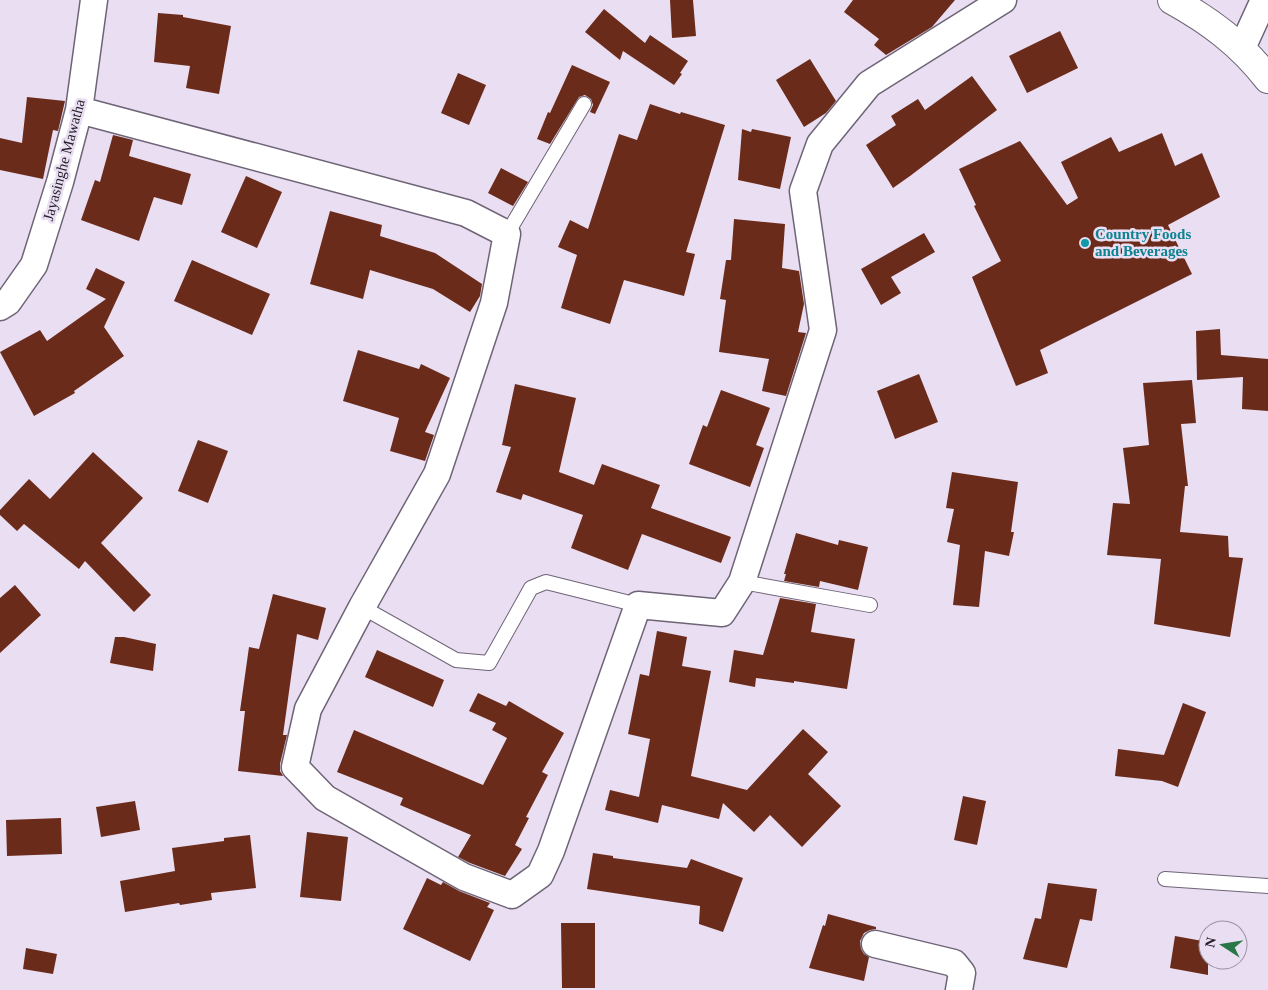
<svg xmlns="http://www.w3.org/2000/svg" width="1268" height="990" font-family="'Times New Roman',serif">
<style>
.building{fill:#6b2b1b}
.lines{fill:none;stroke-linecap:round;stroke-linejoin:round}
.service-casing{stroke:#6e6476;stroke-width:16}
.minor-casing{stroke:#6e6476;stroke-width:29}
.tertiary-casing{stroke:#6e6476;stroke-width:30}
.service{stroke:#fff;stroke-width:14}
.minor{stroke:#fff;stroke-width:26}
.tertiary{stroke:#fff;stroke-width:28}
.culture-dot{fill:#0f9aa8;stroke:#eadef3;stroke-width:2}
.labels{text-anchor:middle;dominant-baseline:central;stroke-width:5;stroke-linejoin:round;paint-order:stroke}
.street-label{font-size:15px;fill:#242027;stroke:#eadef3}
.culture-label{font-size:15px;font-weight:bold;fill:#0d838f;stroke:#eadef3;text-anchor:start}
</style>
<rect width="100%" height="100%" fill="#eadef3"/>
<path class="building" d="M 670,0 L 693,0 L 696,36 L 672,38 Z
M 853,0 L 955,0 L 932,27 L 886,55 L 874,45 L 879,39 L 844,12 Z
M 604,9 L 645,43 L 650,35 L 688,61 L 680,73 L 682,74 L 674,85 L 623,51 L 620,60 L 585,32 Z
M 158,13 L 183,15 L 183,17 L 231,26 L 219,94 L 186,88 L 190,66 L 154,62 Z
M 1060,31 L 1078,68 L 1027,93 L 1009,56 Z
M 810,59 L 836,101 L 826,113 L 804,127 L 776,80 Z
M 572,65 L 610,82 L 595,114 L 590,112 L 593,105 L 591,99 L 585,95 L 579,97 L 550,144 L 537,139 L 548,112 L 550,113 Z
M 458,73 L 486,85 L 469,125 L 441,113 Z
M 972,76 L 997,110 L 910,176 L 893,188 L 866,145 L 896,125 L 891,116 L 918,99 L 925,110 Z
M 27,97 L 65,101 L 58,131 L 53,130 L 43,179 L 0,170 L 0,138 L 22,143 Z
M 650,104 L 680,114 L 681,112 L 725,125 L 686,252 L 695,254 L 684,296 L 624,280 L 610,324 L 561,308 L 577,255 L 558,247 L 570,220 L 588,229 L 619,134 L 637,140 Z
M 742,129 L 751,132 L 752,129 L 791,137 L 780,189 L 738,180 Z
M 1162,133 L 1175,166 L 1202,153 L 1220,197 L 1168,225 L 1192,274 L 1040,350 L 1048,373 L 1016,386 L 972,277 L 1001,261 L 974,206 L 976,205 L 959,169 L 1020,141 L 1067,205 L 1078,198 L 1061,162 L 1111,137 L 1119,152 Z
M 113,135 L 133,140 L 129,156 L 191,174 L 182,205 L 154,197 L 139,241 L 81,220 L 95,180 L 100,182 Z
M 501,168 L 528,182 L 513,206 L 488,193 Z
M 246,176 L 282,192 L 257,248 L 221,232 Z
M 330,211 L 382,225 L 380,236 L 435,253 L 482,284 L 480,296 L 470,312 L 433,289 L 370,270 L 363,299 L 310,284 Z
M 734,219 L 785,224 L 782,268 L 799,271 L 804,304 L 798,332 L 806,333 L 786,396 L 762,391 L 769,359 L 719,352 L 726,300 L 720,299 L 726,260 L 731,260 Z
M 924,233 L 935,252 L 891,277 L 901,293 L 881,305 L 861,269 Z
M 192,260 L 270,294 L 252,335 L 174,301 Z
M 96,268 L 125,282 L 104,327 L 124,356 L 74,391 L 75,393 L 34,416 L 0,352 L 40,330 L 47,341 L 106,299 L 86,289 Z
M 1220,329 L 1221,355 L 1268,359 L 1268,411 L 1242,409 L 1243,377 L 1197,380 L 1196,331 Z
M 358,350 L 419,369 L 421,364 L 450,378 L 425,432 L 434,435 L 425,461 L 390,451 L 399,418 L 343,401 Z
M 919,374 L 938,422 L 895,439 L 877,391 Z
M 1192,380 L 1196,423 L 1181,424 L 1188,486 L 1185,486 L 1180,532 L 1228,536 L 1229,557 L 1243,558 L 1230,637 L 1154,624 L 1161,559 L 1107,555 L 1113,503 L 1130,504 L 1123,448 L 1149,445 L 1143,383 Z
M 515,384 L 576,398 L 559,472 L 594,485 L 602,464 L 660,485 L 651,508 L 731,537 L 721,563 L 642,534 L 628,570 L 571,548 L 583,515 L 523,494 L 521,500 L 496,492 L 511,447 L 502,445 Z
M 721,390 L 770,408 L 756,445 L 764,448 L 750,487 L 689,464 L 703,425 L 707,427 Z
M 198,440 L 228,451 L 208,503 L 178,491 Z
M 93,452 L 143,498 L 101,543 L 151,595 L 134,612 L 85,561 L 79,569 L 24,524 L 17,531 L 0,515 L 0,510 L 29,479 L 50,499 Z
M 952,472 L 1018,482 L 1011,532 L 1014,532 L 1009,556 L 985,551 L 979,607 L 953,605 L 960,545 L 947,542 L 954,509 L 946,508 Z
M 796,533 L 838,545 L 839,540 L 868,547 L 858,590 L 820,581 L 819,587 L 784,581 L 786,574 L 784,574 Z
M 15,585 L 41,615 L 0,653 L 0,598 Z
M 273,594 L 326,608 L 318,640 L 297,634 L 283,735 L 287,735 L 280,764 L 280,771 L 283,776 L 238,771 L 245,711 L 240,711 L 249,647 L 259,649 Z
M 780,598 L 816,604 L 811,632 L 855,639 L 847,689 L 794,681 L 794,683 L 756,678 L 755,687 L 729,682 L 734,650 L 763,655 Z
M 657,631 L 687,637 L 682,666 L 711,671 L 691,776 L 747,790 L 803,729 L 828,752 L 808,774 L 841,806 L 802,847 L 770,815 L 754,832 L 723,803 L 719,819 L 662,805 L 658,823 L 605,810 L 610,790 L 639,797 L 650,739 L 628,734 L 640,674 L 649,676 Z
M 115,637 L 124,637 L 156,644 L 153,671 L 110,663 Z
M 377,650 L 444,680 L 433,707 L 365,677 Z
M 478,693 L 506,706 L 509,701 L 564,733 L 542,772 L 548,775 L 526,817 L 529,818 L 515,845 L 522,849 L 505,876 L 470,863 L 458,857 L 471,835 L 400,805 L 403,798 L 337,772 L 354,730 L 483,785 L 507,738 L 492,730 L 496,723 L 469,711 Z
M 1183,703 L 1206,712 L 1178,787 L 1162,781 L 1115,776 L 1118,749 L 1164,755 Z
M 963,796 L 986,801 L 977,845 L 954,840 Z
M 135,801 L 140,830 L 101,837 L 96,807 Z
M 61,818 L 62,854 L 7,856 L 6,820 Z
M 307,832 L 348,837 L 341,901 L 300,897 Z
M 250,835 L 256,888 L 211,893 L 212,900 L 180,905 L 179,903 L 125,912 L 120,881 L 175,871 L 172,848 L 224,841 L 224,838 Z
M 593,853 L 613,856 L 613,858 L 687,868 L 691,859 L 743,878 L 723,932 L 699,924 L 700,906 L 587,889 Z
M 427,878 L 441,885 L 443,882 L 459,891 L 490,903 L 487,907 L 494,910 L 470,961 L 403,929 Z
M 1048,883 L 1097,889 L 1092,921 L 1080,919 L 1067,968 L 1023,959 L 1035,918 L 1041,919 Z
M 828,914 L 876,927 L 876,929 L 870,930 L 864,933 L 860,941 L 861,949 L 864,954 L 869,957 L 864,981 L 809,968 L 823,925 L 825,926 Z
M 561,923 L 595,923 L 595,988 L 562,988 Z
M 1175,936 L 1208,942 L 1208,975 L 1170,968 Z
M 26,948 L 57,954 L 53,974 L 23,969 Z"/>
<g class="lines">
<defs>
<path id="service" d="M 507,234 L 584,104
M 742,582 L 870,605
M 362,607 L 456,660 L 489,663 L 531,588 L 546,582 L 638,605
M 1165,879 L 1268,886"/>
<path id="minor" d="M 1242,48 L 1264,0
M 79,110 L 466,213 L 507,234 L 494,303 L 437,474 L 362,607 L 308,709 L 295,767 L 325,798 L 464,877 L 512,895 L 540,875 L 551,851 L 638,605 L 722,613 L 742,582 L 823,330 L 803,191 L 820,144 L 869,84 L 1003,0
M 0,307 L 8,302 L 34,265 L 60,182 L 79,110 L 94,0
M 875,944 L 954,963 L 962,973 L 959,990"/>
<path id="tertiary" d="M 1172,0 C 1210,21 1241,44 1268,79"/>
</defs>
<use href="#service" class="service-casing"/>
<use href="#minor" class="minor-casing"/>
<use href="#tertiary" class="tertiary-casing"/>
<use href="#service" class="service"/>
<use href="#minor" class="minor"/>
<use href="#tertiary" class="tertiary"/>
</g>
<circle class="culture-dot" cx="1085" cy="243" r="5"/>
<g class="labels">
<g class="street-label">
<text transform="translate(64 160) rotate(-75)">Jayasinghe Mawatha</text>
</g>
<g class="culture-label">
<text x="1095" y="234">Country Foods<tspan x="1095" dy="17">and Beverages</tspan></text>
</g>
</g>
<g transform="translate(1223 945) rotate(282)"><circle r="24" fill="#eadef3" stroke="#9b92a1"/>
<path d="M0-4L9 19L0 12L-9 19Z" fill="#297646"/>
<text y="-8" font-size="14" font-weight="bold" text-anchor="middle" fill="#242027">N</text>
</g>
</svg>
